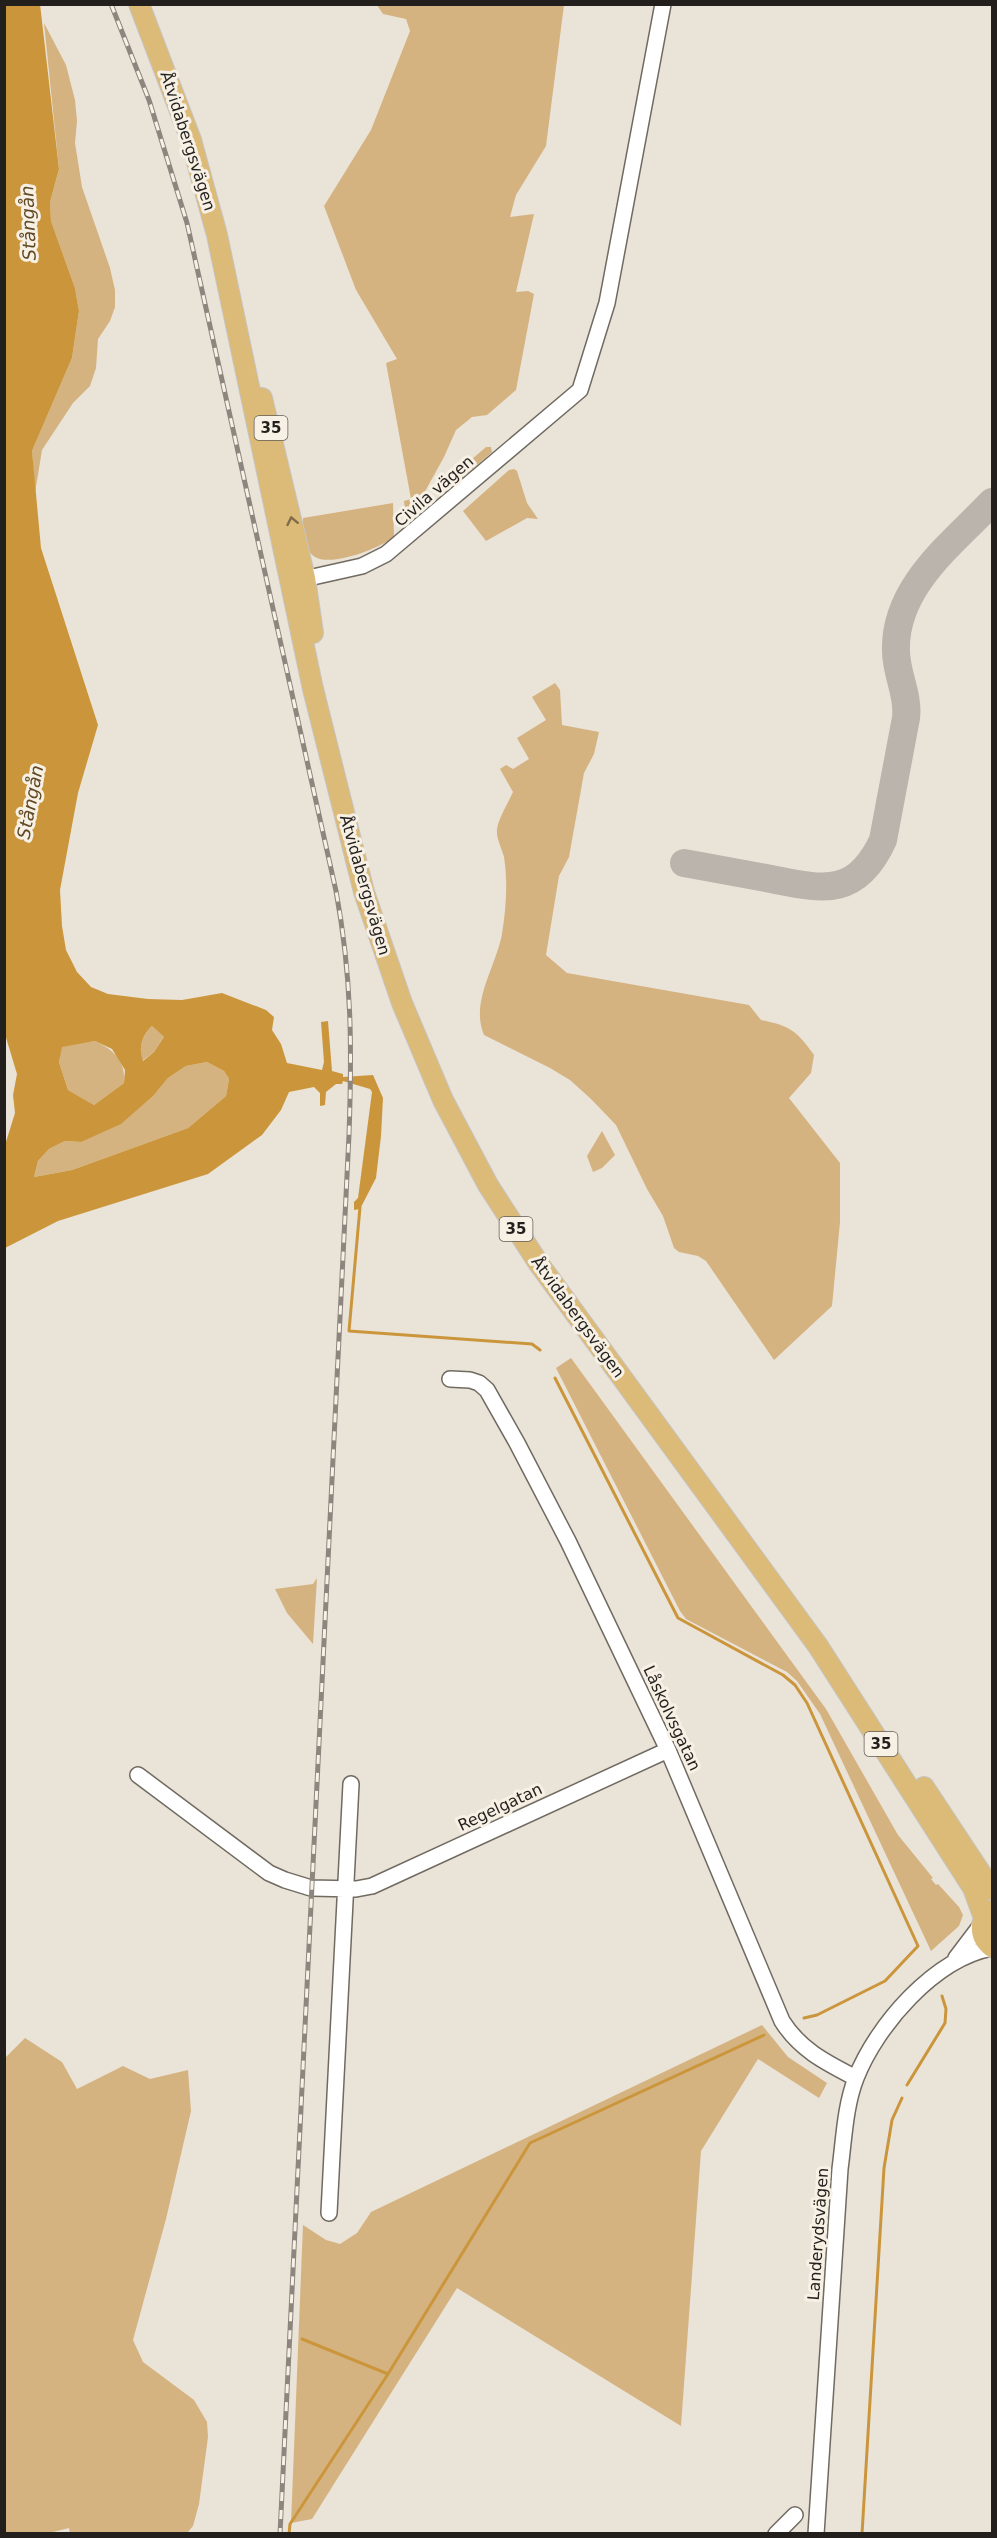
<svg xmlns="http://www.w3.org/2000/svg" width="997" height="2538" font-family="'DejaVu Sans',sans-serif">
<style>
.green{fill:#d5b380}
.water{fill:#cb963b;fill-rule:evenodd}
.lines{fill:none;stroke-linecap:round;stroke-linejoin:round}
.stream{stroke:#cb963b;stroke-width:3}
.taxiway{stroke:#bbb4ac;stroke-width:28}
.minor-casing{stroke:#706a61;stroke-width:18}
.major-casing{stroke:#c6c5c4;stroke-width:22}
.minor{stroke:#fff;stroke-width:15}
.major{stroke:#dcba77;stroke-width:20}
.rail-casing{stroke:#8c867f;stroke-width:5}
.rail{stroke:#f7f0e5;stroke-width:3;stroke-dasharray:9;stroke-linecap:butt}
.oneway{stroke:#7f6c4a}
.labels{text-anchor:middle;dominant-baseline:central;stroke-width:6;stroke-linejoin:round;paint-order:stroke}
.shield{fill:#f7f0e5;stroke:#625e58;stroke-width:1.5}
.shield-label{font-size:15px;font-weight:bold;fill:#221f1c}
.street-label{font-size:16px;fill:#221f1c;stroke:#f7f0e5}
.water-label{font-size:18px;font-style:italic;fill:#604924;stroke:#f7f0e5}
</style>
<rect width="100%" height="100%" fill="#eae3d8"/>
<path class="green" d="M 377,5 L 564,5 L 546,146 L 516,195 L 510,217 L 534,214 L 516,292 L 528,291 L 534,294 L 516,390 L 487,415 L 472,417 L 456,430 L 444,457 L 407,524 L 404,501 L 411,499 L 386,363 L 397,359 L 356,290 L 324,206 L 371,130 L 410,31 L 406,19 L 383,14 Z
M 44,23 L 66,65 L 75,100 L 77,121 L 75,143 L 82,187 L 110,268 L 115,290 L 115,307 L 110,321 L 98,339 L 96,368 L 90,386 L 73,403 L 42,450 L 35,493 L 32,451 L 72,358 L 79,311 L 75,288 L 51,221 L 50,202 L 59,169 Z
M 486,447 L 491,447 L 492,452 L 454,485 L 449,486 L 449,479 Z
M 514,469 L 517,471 L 527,503 L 538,519 L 527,518 L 486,541 L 463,511 L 509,470 Z
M 393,503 L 394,537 C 380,548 332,567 315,557 C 303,550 303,530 303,518 Z
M 555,683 L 560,690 L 562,725 L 599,732 L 594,754 L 584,773 L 569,857 L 559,876 L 546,955 L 567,973 L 749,1005 L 761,1020 C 791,1026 797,1031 814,1055 L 811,1073 L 789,1098 L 840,1163 L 840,1222 L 832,1306 L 774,1360 L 706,1261 L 698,1256 L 679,1252 L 674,1248 L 663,1216 L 647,1189 L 616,1125 L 591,1099 L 570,1080 L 550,1068 L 484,1035 C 470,1002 496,967 502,934 C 506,909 508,882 504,857 C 502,849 496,838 497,830 C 497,821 509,801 513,792 L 500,769 L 506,765 L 513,769 L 529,759 L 517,738 L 546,720 L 532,697 Z
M 152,1026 L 164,1037 L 154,1052 L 142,1061 C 138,1048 142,1036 152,1026 Z
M 95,1041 C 114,1050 126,1061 124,1083 L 94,1105 L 68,1090 L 59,1062 L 61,1046 Z
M 207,1062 L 224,1071 L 229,1079 L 226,1096 L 188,1128 L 72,1170 L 34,1177 L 38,1161 L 49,1149 L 65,1141 L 81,1142 L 154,1095 L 168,1078 L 186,1066 Z
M 602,1131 L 615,1155 L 602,1168 L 593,1172 L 587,1156 Z
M 571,1358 L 826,1709 L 898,1835 L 933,1878 L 931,1879 L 936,1885 L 938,1884 L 959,1907 L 963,1915 L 959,1926 L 931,1951 L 820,1714 L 797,1681 L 787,1672 L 686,1619 L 680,1611 L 556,1368 Z
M 317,1578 L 313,1644 L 287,1613 L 275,1589 L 313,1584 Z
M 762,2025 L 788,2057 L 827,2083 L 819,2098 L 758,2059 L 701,2151 L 681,2426 L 457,2288 L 312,2519 L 291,2523 L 303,2225 L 326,2240 L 340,2244 L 357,2233 L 371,2212 Z
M 25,2038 L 62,2062 L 77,2089 L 123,2066 L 150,2079 L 188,2070 L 191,2111 L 166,2219 L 133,2340 L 143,2362 L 194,2400 L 207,2422 L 208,2437 L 199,2504 L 193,2526 L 187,2533 L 70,2534 L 69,2528 L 49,2533 L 5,2533 L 4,2059 Z"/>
<path class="water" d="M 40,4 L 59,169 L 50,202 L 51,221 L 75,288 L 79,311 L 72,358 L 32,451 L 41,548 L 98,725 L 78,793 L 60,890 L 62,926 L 66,950 L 77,972 L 91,987 L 108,994 L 148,999 L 182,1000 L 222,993 L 266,1010 L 274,1017 L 272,1030 L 281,1044 L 287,1063 L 322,1070 L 324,1062 L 321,1022 L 328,1021 L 332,1071 L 343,1074 L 343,1077 L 373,1075 L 383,1098 L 381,1136 L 376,1178 L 360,1209 L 354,1210 L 354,1202 L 358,1198 L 372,1092 L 370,1089 L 343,1081 L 342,1084 L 336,1084 L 326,1092 L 325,1105 L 320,1106 L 320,1093 L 314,1087 L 289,1092 L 281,1110 L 262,1135 L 208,1174 L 58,1221 L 5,1248 L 5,1145 L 15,1113 L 13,1095 L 17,1074 L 4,1031 L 4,5 ZM 152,1026 L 164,1037 L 154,1052 L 143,1061 C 138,1048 142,1035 152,1026 ZM 95,1041 L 112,1049 L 125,1070 L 124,1083 L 94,1105 L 68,1090 L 59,1062 L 62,1047 ZM 207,1062 L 224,1071 L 229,1079 L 226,1096 L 188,1128 L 72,1170 L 34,1177 L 38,1161 L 49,1149 L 65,1141 L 81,1142 L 121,1124 L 154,1095 L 168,1078 L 186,1066 Z"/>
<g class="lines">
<path class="stream" d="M 360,1207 L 349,1331 L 532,1344 L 540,1350
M 555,1378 L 678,1618 L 783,1675 L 795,1685 L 807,1703 L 918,1946 L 885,1981 L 817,2015 L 804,2018
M 907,2085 L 945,2023 L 946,2009 L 942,1996
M 302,2339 L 388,2374
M 289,2534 L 290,2524 L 388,2374 L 530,2143 L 764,2035
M 862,2534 L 884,2168 L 892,2120 L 902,2098"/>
<path class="taxiway" d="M 684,863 C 711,868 739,873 766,878 C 819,888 855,901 883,840 L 906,718 C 909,695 896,674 896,651 C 894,587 952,544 992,502"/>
<defs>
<path id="minor" d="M 295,581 L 362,566 L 386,554 L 580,390 L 607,303 L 663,4
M 450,1379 L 470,1380 L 479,1383 L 487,1390 L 517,1443 L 568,1541 L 668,1750 L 782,2021 C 800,2050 827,2063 856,2078
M 138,1775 L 269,1873 L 285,1880 L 311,1888 L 356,1889 L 372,1886 L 668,1750
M 956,1958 L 981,1925
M 329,2213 L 351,1784
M 776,2534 L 795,2515
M 816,2534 L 840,2169 C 844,2139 845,2106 856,2078 C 877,2025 934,1959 992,1948"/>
<path id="major" d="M 139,4 L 191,140 L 217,235 L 313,689 L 364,892 L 402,1003 L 443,1100 L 488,1185 L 539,1264 L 818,1646 L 973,1888 L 984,1918
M 262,398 L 305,578 L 313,633
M 924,1787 L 992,1890
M 992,1911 C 978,1920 979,1937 992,1947"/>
</defs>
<use href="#minor" class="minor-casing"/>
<use href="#major" class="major-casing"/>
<use href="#minor" class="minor"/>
<use href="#major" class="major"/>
<defs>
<path id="rail" d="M 111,4 L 149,100 L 187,223 L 336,891 C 352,977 352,1049 349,1135 L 280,2534"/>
</defs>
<use href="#rail" class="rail-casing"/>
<use href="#rail" class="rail"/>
</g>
<defs><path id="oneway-chevron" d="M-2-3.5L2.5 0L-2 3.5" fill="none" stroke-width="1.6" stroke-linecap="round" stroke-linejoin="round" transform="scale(1.5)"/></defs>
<use class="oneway" href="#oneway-chevron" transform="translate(292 521) rotate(-102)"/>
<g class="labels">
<g class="shield">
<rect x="254.5" y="416" width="33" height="24" rx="4.5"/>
<rect x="499.5" y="1217" width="33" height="24" rx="4.5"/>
<rect x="864.5" y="1732" width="33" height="24" rx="4.5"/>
</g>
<g class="shield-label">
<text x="271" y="428">35</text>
<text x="516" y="1229">35</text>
<text x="881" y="1744">35</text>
</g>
<g class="street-label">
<text transform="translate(188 141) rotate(72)">Åtvidabergsvägen</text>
<text transform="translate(434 491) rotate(-41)">Civila vägen</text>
<text transform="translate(365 885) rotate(74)">Åtvidabergsvägen</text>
<text transform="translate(578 1317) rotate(54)">Åtvidabergsvägen</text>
<text transform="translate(672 1718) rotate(65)">Låskolvsgatan</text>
<text transform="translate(500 1807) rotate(-25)">Regelgatan</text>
<text transform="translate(818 2234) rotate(-86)">Landerydsvägen</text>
</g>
<g class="water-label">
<text transform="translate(28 223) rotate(-92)">Stångån</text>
<text transform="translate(30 802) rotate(-79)">Stångån</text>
</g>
</g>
<rect width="997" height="2538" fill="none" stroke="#221f1c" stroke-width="12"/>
</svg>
